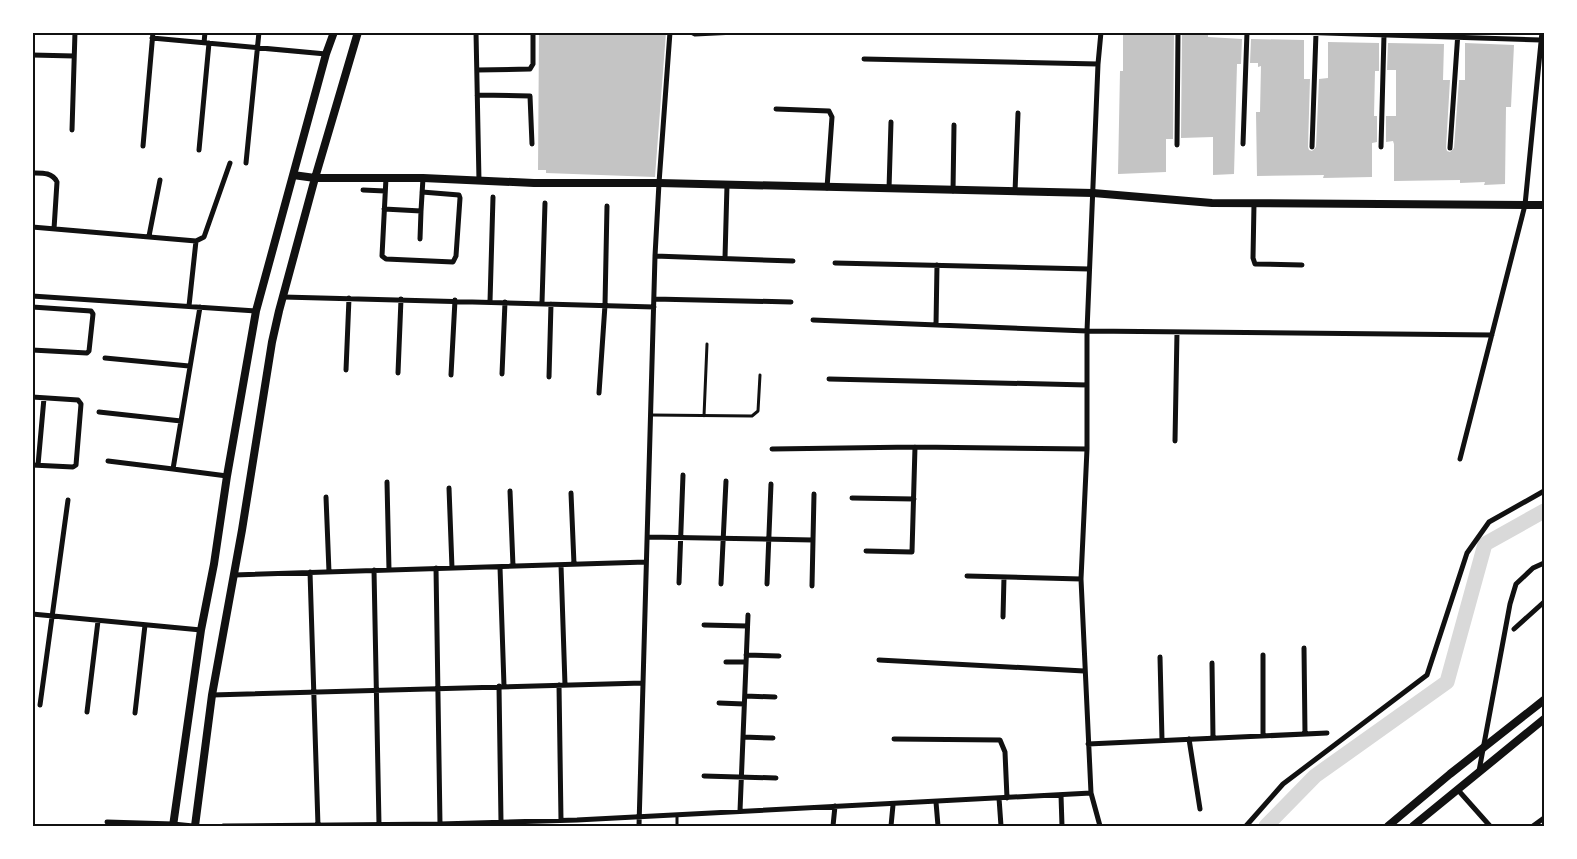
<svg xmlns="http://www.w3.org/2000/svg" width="1577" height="859" font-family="'Nunito Sans',sans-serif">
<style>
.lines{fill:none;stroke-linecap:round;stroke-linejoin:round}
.canal{stroke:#d9d9d9;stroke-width:15}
.building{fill:#c4c4c4}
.service{stroke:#111;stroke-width:3}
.minor{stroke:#111;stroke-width:5}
.tertiary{stroke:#111;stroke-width:8}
.neatline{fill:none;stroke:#111;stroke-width:2}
</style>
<rect width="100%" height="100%" fill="#fff"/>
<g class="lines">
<path class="canal" d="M 1266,826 L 1315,776 L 1447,682 L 1485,544 L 1544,511"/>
</g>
<path class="building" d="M 539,32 L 666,32 L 655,177 L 546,173 L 546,170 L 538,170 Z
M 1148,32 L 1174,33 L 1173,139 L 1166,139 L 1166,172 L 1118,174 L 1120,71 L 1123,71 L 1123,33 Z
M 1182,33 L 1208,33 L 1208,37 L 1242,39 L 1241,64 L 1237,64 L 1234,174 L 1213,175 L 1213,137 L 1181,138 Z
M 1251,39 L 1304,40 L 1304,79 L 1310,79 L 1308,147 L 1309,150 L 1312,151 L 1316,147 L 1319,79 L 1328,78 L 1328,42 L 1379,43 L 1379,71 L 1375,71 L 1374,116 L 1377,116 L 1377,142 L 1372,143 L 1372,177 L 1323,178 L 1324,175 L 1257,176 L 1256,112 L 1260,112 L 1261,66 L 1258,67 L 1258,63 L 1250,63 Z
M 1388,43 L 1444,44 L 1443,80 L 1450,80 L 1446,148 L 1447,151 L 1450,152 L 1454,148 L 1459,80 L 1465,80 L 1465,43 L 1514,45 L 1511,107 L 1506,107 L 1505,184 L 1484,185 L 1485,182 L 1460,183 L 1460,180 L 1394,181 L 1394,144 L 1393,141 L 1386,142 L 1386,116 L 1396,116 L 1396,70 L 1387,70 Z"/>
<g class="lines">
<path class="service" d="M 651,415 L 752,416 L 758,411 L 760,375
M 704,416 L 707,344
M 677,815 L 677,826"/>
<path class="minor" d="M 476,32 L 479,181
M 691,32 L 695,34 L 736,32
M 1295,32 L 1541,40
M 152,38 L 326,54
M 204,43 L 205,32
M 32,55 L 74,56
M 864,59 L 1098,64
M 477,70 L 530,69 L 533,64 L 533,32
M 477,95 L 530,96 L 532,144
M 776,109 L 829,111 L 832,117 L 827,188
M 72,130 L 75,32
M 1243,144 L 1247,32
M 1177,145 L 1178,32
M 143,146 L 153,32
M 1312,147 L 1316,33
M 1381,147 L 1384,35
M 1450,148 L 1458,32
M 199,150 L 209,43
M 246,163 L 259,32
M 32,173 C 42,173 52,172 57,182 L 54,229
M 386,178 L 382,256 L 386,259 L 453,262 L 456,256 L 460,198 L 459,195 L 422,192
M 889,189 L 891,122
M 363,190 L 385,191
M 953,191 L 954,125
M 1015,192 L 1018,113
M 1254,204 L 1253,258 L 1255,264 L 1302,265
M 384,209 L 421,211 L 423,178
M 32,227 L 196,241 L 189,306
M 149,236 L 160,180
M 420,239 L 421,211
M 196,241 L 204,237 L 230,163
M 655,256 L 793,261
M 725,258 L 727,185
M 835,263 L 1089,269
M 32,296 L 256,311
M 283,297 L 654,307
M 654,299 L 791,302
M 490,302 L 493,197
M 542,303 L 545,203
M 32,307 L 91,311 L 93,314 L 89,351 L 87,353 L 32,350
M 200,307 L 173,469 L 227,476
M 813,320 L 1087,331 L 1492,335
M 936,325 L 937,265
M 105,358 L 189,366
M 346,370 L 349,298
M 398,373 L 401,299
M 502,374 L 505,302
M 451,375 L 455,300
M 549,377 L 551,304
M 829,379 L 1087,385
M 599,393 L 605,305 L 607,206
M 32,397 L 78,400 L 81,404 L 76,465 L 73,467 L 32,465
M 99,412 L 181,421
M 1175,441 L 1177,332
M 772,449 L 915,447 L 1087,449
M 1460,459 L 1525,205 L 1542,32
M 108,461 L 173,469
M 38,465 L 44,398
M 387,482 L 389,570
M 449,488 L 452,568
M 510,491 L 513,566
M 571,493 L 574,564
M 326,497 L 329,572
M 852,498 L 914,499
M 648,537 L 813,540
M 866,551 L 912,552 L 915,447
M 561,565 L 565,685
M 500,567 L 504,686
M 436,568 L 440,824
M 374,570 L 379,825
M 310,572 L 318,826
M 234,575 L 646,562
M 967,576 L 1081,579
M 679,583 L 683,475
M 721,584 L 726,481
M 767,584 L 771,484
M 812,586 L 814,494
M 32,614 L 201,630
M 1003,617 L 1004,577
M 704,625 L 747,626
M 1514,629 L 1544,602
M 1304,648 L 1305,734
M 746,655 L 779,656
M 1160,657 L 1162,740
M 879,660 L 1084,671
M 726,662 L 746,662
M 1212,663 L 1213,738
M 559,685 L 561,820
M 499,686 L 501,822
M 212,695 L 643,683
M 745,696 L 775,697
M 719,703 L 744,704
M 40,705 L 68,500
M 87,712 L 98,621
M 135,713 L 145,625
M 1263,736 L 1263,655
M 743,737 L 773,738
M 894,739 L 1000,740 L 1005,752 L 1007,798
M 1189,739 L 1200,809
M 1088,744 L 1327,733
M 1479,771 L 1510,604 L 1516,584 L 1533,568 L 1544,563
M 704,776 L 776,778
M 1458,790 L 1490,826
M 1091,793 L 1081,579 L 1087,449 L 1087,331 L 1098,64 L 1101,32
M 1061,795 L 1062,826
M 999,798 L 1001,826
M 936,802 L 938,826
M 740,811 L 748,615
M 107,822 L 173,824 L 193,826
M 223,826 L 440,824 L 577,820 L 1091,793 L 1100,826
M 639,826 L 655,256 L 659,183 L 670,32
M 833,826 L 835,806
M 891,826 L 893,805
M 1246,826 L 1283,784 L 1427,675 L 1467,553 L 1489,522 L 1544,491
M 1533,826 L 1544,818"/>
<path class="tertiary" d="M 293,175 L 315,178 L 423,178 L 534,183 L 659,183 L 1093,193 L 1212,203 L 1544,205
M 173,826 L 201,630 L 214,564 L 227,476 L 256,311 L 326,54 L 334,32
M 195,826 L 212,695 L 242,530 L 272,342 L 279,311 L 315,178 L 358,32
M 1388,826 L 1450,774 L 1544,700
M 1413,826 L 1544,719"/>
</g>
<rect width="1577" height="859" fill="none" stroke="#ffffff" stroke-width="68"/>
<rect x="34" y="34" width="1509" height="791" class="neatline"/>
</svg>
